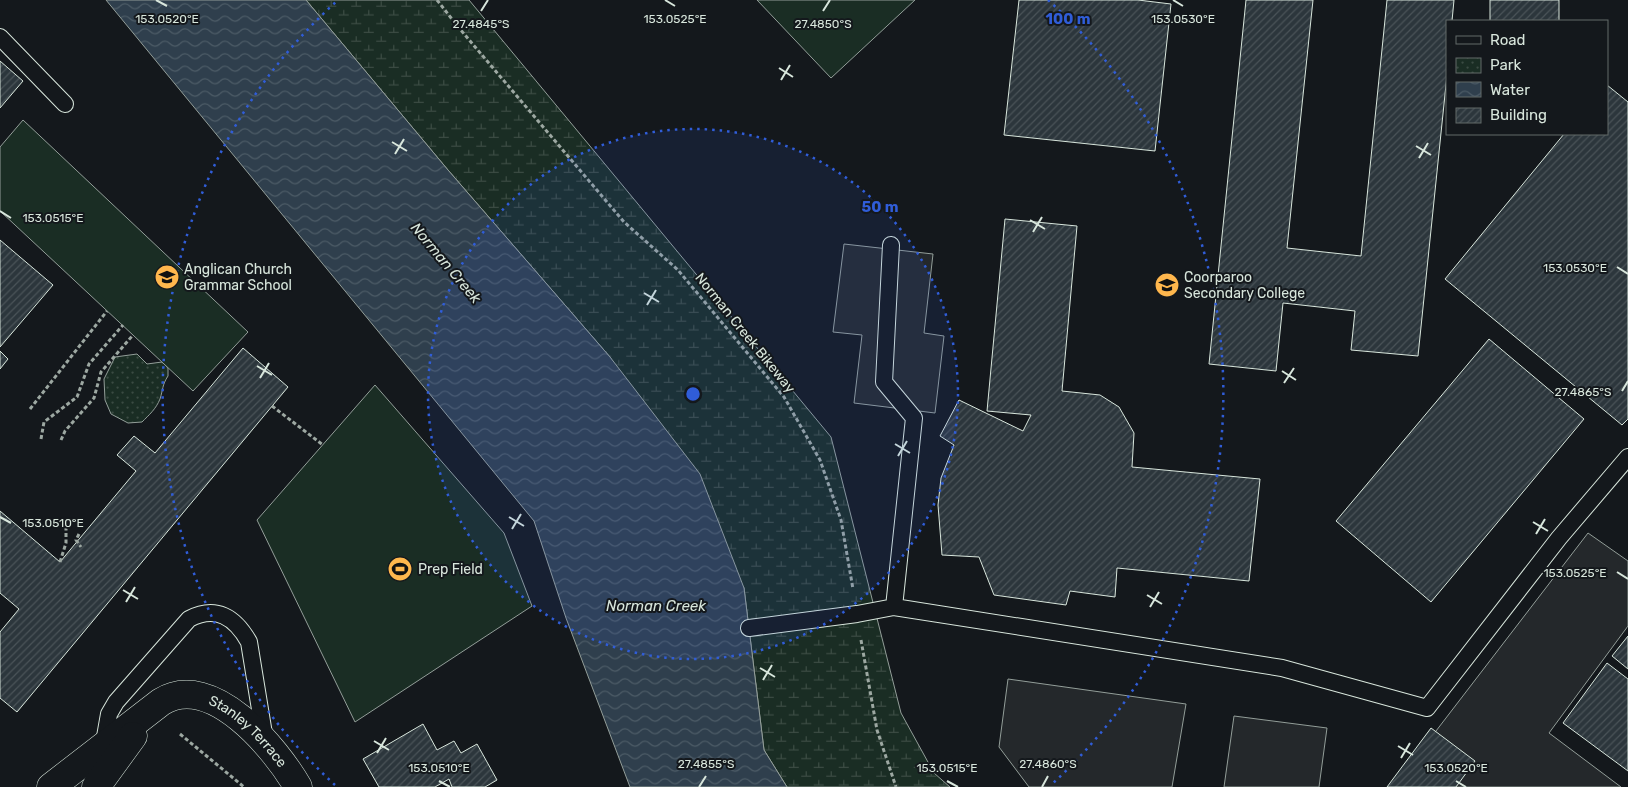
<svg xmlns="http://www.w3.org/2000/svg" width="1628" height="787" font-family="Rubik,sans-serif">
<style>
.wetland{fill:url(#wetland-marsh);stroke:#939e99}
.park{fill:url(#park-dots);stroke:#939e99}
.pitch{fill:#1a2d24;stroke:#939e99}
.parking{fill:#24282b;stroke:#939e99}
.water{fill:url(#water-waves);stroke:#939e99}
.building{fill:url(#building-hatch);stroke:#d8e6dc}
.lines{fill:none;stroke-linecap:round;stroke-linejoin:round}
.service-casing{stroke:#d8e6dc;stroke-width:18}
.tertiary-casing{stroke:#d8e6dc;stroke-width:29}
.path{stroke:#9da8a2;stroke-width:3;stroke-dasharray:4 2.5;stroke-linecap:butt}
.service{stroke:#14181c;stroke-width:16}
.tertiary{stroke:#14181c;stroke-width:28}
.ticks{fill:none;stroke:#d8e6dc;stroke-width:2}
.ring{fill:none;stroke:#305dd8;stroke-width:2.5;stroke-dasharray:2.5 5}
.labels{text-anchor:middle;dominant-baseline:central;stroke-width:4;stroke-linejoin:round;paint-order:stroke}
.poi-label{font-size:14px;fill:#d8e6dc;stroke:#14181c;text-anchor:start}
.street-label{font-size:14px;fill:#d8e6dc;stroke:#14181c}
.water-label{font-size:15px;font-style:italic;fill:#d8e6dc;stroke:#14181c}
.ticks-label{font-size:12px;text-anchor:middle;fill:#d8e6dc;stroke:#14181c;stroke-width:4;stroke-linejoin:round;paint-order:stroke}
.centre{fill:#305dd8;stroke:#14181c;stroke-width:2.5}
.ring-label{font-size:15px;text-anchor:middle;font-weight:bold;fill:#305dd8;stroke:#14181c;stroke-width:4;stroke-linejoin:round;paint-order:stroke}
</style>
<defs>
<pattern id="wetland-marsh" width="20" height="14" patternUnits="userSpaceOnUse" patternTransform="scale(1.25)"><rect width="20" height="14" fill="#1a2d24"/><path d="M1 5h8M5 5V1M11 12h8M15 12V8" fill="none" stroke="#3b4b43"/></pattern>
<pattern id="park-dots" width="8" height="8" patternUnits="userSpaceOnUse" patternTransform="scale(1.25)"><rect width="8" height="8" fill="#1a2d24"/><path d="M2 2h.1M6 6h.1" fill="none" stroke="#3b4b43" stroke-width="1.8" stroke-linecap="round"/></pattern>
<pattern id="water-waves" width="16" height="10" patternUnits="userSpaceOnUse" patternTransform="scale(1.25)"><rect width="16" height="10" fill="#2f3f4d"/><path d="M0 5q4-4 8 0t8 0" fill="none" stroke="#4c5b66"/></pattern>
<pattern id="building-hatch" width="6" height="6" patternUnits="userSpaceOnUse" patternTransform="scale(1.25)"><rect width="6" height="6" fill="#2c363c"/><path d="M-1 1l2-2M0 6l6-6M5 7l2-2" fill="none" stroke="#4a5358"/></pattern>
</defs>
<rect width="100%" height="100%" fill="#14181c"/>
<path class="wetland" d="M 306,0 L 469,0 L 831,437 L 901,713 L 934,773 L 950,787 L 787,787 L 764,750 L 744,588 L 610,357 L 448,170 Z"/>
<path class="park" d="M 137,354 L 147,364 L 162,362 L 168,368 L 168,376 C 162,385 163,390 160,399 C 156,409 149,415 142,422 L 128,423 L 111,414 L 105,400 L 104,379 L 115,357 Z"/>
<path class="pitch" d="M 757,0 L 915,0 L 831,78 Z
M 23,120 L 248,332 L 193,391 L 0,211 L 0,147 Z
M 375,385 L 504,533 L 532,606 L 355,722 L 257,520 Z"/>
<path class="parking" d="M 844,244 L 933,254 L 924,333 L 944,336 L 935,413 L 854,403 L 862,335 L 833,332 Z
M 1588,533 L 1628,561 L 1628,626 L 1549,733 L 1621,787 L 1393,787 Z
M 1008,679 L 1186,704 L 1172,787 L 1029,787 L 999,747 Z
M 1234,716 L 1327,728 L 1319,787 L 1224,787 Z"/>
<path class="water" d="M 106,0 L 306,0 L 448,170 L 610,357 L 700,474 L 744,588 L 764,750 L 787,787 L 630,787 L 566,618 L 534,521 Z"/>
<path class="building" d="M 1019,0 L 1138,0 L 1171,4 L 1155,151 L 1004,135 Z
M 1246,0 L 1313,0 L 1287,248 L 1361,256 L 1387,0 L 1454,0 L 1452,21 L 1447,21 L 1447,75 L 1418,356 L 1351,350 L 1355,311 L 1283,303 L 1276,371 L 1209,364 Z
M 1490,0 L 1559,0 L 1559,21 L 1490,21 Z
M 0,61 L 23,81 L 0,108 Z
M 1607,85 L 1628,102 L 1628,419 L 1622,425 L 1445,279 L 1564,134 L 1607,134 Z
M 1005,219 L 1077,226 L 1062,391 L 1100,395 L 1119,407 L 1134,433 L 1132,467 L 1260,479 L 1249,581 L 1117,568 L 1115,597 L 1070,591 L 1066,605 L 994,595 L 979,557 L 942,555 L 938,505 L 941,478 L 954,445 L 940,436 L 959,400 L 1023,431 L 1031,415 L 987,411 Z
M 0,240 L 53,285 L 0,347 Z
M 1489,339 L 1584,419 L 1431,602 L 1336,521 Z
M 243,348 L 288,387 L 17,712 L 0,698 L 0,632 L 19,609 L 0,593 L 0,511 L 60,562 L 136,471 L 117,455 L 134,436 L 155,453 Z
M 0,351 L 8,359 L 0,369 Z
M 1628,636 L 1628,669 L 1612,656 Z
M 1607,663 L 1628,679 L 1628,771 L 1563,723 Z
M 423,724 L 437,750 L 454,741 L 461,753 L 477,744 L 497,780 L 485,787 L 452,787 L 449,779 L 435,787 L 379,787 L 363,759 Z
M 1431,728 L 1475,761 L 1456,787 L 1387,787 Z"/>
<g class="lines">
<defs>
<path id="service" d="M 0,37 L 65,104
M 891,245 L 884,382 L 914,418 L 894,607 L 1282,668 L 1427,708 L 1559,538 L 1628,457
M 749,628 L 857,614 L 894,607
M 103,748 L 109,714 L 116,702 L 189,619 C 216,605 235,617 249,642 L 265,740"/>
<g id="tertiary">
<path id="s1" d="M 51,787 L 161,702 C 212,670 276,749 298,787"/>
<path d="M 96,787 L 133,736"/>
</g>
</defs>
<use href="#service" class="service-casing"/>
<use href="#tertiary" class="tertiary-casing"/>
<path class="path" d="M 437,0 L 459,28 L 624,222 L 678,270 L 784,397 L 820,460 L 841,520 L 853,589
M 272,406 L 323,445
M 30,409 L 107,311
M 41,439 L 44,422 L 77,397 L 89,364 L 123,325
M 61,440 L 65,431 L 94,398 L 101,372 L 133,335
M 79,534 L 76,540 L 81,547
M 60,562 L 66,543 L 66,527
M 861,640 L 877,730 L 896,787
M 180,734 L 244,787"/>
<use href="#service" class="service"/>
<use href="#tertiary" class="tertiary"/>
</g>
<path class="ticks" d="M 156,0 L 167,6M 665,0 L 675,6M 1173,0 L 1183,6M 481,11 L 488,0M 823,11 L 830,0M 779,68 L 793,77M 781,80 L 790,65M 392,142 L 407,151M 1416,146 L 1431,155M 395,154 L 404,139M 1419,158 L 1428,143M 0,211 L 11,218M 1030,220 L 1045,229M 1033,232 L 1042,217M 1617,267 L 1628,274M 644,293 L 659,302M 647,305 L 656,290M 257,366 L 272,375M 1282,371 L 1296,380M 260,378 L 269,363M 1284,383 L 1294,368M 1622,391 L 1628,381M 895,444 L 910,453M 898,456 L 907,441M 0,517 L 11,523M 509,517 L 524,526M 1533,522 L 1548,531M 512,529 L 521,514M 1536,534 L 1545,519M 1617,572 L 1628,579M 123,590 L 138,599M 1147,595 L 1162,604M 126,602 L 135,587M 1150,607 L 1159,592M 760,668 L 775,677M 763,680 L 772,665M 374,741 L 389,750M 1398,746 L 1413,755M 377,753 L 386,738M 1401,758 L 1410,743M 439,781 L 450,787M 947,781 L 958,787M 1456,781 L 1466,787M 699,787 L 706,776M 1042,787 L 1048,776"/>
<circle cx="693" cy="394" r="265" fill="#305dd8" fill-opacity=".12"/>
<g class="ring">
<circle cx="693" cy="394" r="265"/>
<path d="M335 785A530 530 0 0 1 338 0M1048 0A530 530 0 0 1 1051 785"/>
</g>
<defs>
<symbol id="school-disc" viewBox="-11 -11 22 22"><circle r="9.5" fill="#ffb74d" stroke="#14181c"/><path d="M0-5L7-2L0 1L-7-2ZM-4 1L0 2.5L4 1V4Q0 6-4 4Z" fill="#111"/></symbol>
<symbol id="stadium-disc" viewBox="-11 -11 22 22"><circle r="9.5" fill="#ffb74d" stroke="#14181c"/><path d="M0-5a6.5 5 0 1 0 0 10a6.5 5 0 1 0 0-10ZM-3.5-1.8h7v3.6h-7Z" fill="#111"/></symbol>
</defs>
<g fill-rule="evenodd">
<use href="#school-disc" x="153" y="263" width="28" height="28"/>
<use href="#school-disc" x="1153" y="271" width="28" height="28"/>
<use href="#stadium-disc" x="386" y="555" width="28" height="28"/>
</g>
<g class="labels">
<g class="poi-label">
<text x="184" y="269">Anglican Church<tspan x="184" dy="16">Grammar School</tspan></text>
<text x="1184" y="277">Coorparoo<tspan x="1184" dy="16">Secondary College</tspan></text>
<text x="418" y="569">Prep Field</text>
</g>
<g class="street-label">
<text transform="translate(745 333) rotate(51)">Norman Creek Bikeway</text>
<text stroke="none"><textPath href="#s1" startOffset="240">Stanley Terrace</textPath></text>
</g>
<g class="water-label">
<text transform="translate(446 263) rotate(50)">Norman Creek</text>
<text x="656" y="606">Norman Creek</text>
</g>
</g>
<g class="ticks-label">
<text x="167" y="23">153.0520°E</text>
<text x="675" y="23">153.0525°E</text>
<text x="1183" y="23">153.0530°E</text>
<text x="481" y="28">27.4845°S</text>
<text x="823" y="28">27.4850°S</text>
<text x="53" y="222">153.0515°E</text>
<text x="1575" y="272">153.0530°E</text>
<text x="1583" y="396">27.4865°S</text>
<text x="53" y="527">153.0510°E</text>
<text x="1575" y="577">153.0525°E</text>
<text x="706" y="768">27.4855°S</text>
<text x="1048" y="768">27.4860°S</text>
<text x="439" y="772">153.0510°E</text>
<text x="947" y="772">153.0515°E</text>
<text x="1456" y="772">153.0520°E</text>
</g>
<circle cx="693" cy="394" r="8" class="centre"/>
<g class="ring-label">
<text x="1068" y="24">100 m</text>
<text x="880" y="212">50 m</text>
</g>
<rect x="1446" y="20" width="162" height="115" fill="#14181c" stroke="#626a69"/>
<rect x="1456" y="36" width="25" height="8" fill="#14181c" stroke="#626a69"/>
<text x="1490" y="45" font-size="15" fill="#d8e6dc">Road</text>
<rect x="1456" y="58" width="25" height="15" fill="url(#park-dots)" stroke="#626a69"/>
<text x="1490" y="70" font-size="15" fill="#d8e6dc">Park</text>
<rect x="1456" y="82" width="25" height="15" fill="url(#water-waves)" stroke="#626a69"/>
<text x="1490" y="95" font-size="15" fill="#d8e6dc">Water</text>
<rect x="1456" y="108" width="25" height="15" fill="url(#building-hatch)" stroke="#626a69"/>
<text x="1490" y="120" font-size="15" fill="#d8e6dc">Building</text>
</svg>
